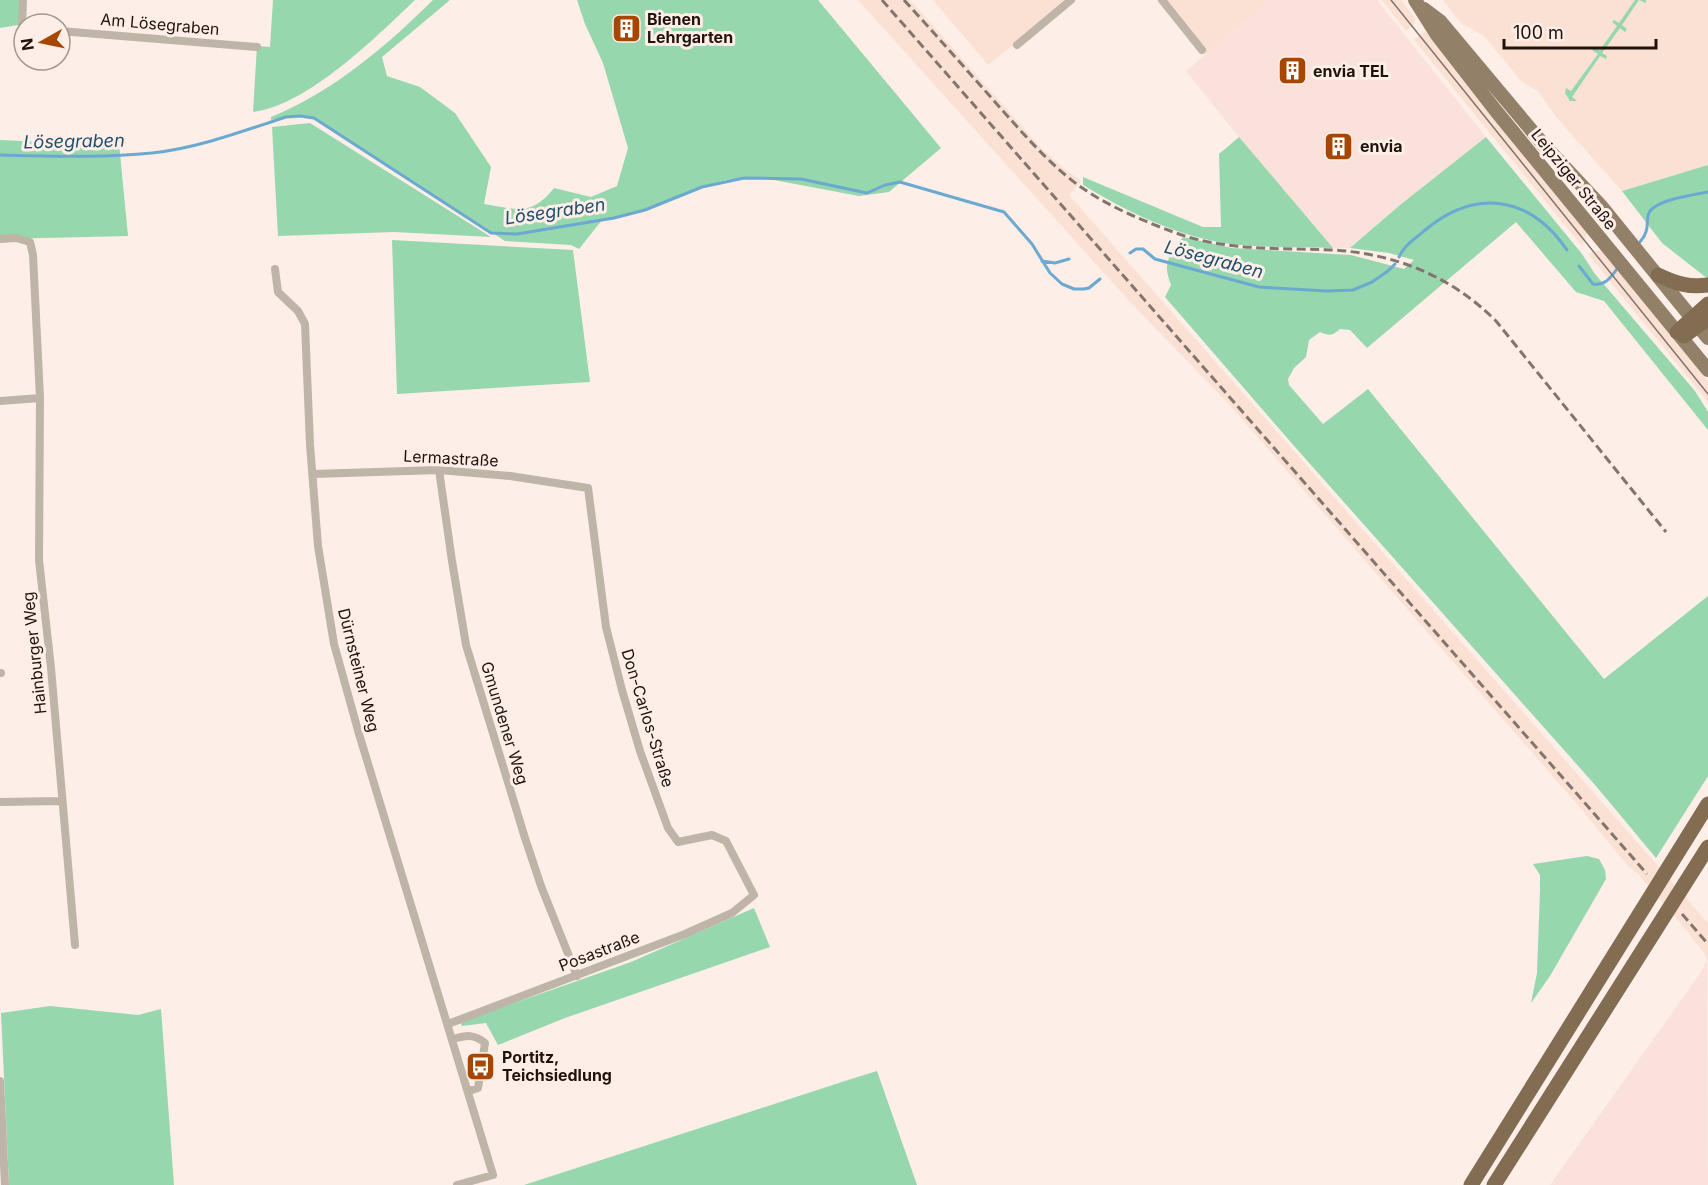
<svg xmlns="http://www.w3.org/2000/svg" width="1708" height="1185" font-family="Inter,sans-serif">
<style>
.built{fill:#fbe0d4}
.industrial{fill:#fbe1dc}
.green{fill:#96d7ae}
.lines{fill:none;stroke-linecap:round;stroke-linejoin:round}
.stream{stroke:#6ba9d1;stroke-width:3}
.minor{stroke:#beb4a7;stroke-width:8}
.primary{stroke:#928069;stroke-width:14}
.motorway{stroke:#826d52;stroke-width:15}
.tram{stroke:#83756e;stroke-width:1.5}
.rail{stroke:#83756e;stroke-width:3;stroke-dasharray:9 4.5;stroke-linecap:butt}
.labels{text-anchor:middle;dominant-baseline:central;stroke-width:6;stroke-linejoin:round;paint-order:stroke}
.poi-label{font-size:16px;font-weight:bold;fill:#20130d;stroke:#fdeee7;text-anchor:start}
.street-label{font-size:16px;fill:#20130d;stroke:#fdeee7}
.water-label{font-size:18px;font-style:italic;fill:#1e4e6b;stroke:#fdeee7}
</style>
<rect width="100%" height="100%" fill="#fdeee7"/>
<path class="built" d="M 858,0 L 910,0 L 1041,148 L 1063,168 L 1081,181 L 1069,195 L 1708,923 L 1708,962 L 1704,953 L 1686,930 L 1639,875 L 1628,866 L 1577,804 L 1228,403 L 1132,304 Z
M 933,0 L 1069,0 L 988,65 Z
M 1162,0 L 1271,0 L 1205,55 Z
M 1382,0 L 1401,0 L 1415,18 L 1415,23 L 1406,31 Z
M 1443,0 L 1708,0 L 1708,165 L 1622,191 L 1556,117 L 1538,91 L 1522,82 L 1484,36 L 1461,23 Z
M 1426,32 L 1588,231 L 1582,246 L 1414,40 L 1422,33 Z
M 1599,250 L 1604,251 L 1708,381 L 1708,402 L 1588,254 Z"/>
<path class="industrial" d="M 1271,0 L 1377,0 L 1486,137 L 1400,205 L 1350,248 L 1333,248 L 1259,162 L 1186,71 Z
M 1707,961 L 1708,1185 L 1550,1185 L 1701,972 Z"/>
<path class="green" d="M 0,0 L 25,0 L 24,24 L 0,28 Z
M 273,0 L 415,0 C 375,38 308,105 253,112 L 257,46 L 270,47 Z
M 433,0 L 450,0 L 382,57 L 387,76 L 420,87 L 455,113 L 491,167 L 484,204 C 517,209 531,217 554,188 L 591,197 L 617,186 L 628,148 L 603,63 L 585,24 L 577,0 L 818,0 L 941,148 L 889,192 L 859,196 L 758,177 L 726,180 L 699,188 L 640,211 L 602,220 L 579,249 L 571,245 L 505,241 L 313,117 L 285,117 L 271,120 L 271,117 C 334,91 384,48 433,0 Z
M 1635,0 L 1646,0 L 1646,3 L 1639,0 L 1622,25 L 1627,29 L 1625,32 L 1620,28 L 1602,53 L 1607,56 L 1606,59 L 1600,56 L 1572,97 L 1577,101 L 1570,101 L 1565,93 L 1566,88 L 1571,91 L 1598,54 L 1592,50 L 1594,47 L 1600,50 L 1617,26 L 1612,22 L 1614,20 L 1619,23 Z
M 310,123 L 491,237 L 394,232 L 278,236 L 272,127 Z
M 1239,137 L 1333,248 C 1299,247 1265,248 1231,244 C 1179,237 1127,212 1083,185 L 1083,177 L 1203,227 L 1221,227 L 1219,154 Z
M 1486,137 L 1582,254 L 1595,274 L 1695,391 L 1708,412 L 1708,430 L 1604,301 L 1576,292 L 1516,222 L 1367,348 L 1350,330 L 1340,329 C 1332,336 1330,336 1320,332 L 1309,340 L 1306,357 L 1294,368 L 1288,379 L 1289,385 L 1323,424 L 1368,389 L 1604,679 L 1708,596 L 1708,776 L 1656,858 L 1596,786 L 1295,447 L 1165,297 L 1171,285 C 1162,262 1169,256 1183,237 L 1232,248 L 1351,255 L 1404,269 L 1414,260 L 1389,253 L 1350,248 L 1400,205 Z
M 88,138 L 119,143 L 128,236 L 0,239 L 0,140 L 67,143 Z
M 1708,165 L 1708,279 L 1662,243 L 1622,191 Z
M 392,240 L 573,250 L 590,382 L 397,394 Z
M 1587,856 L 1599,859 L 1605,870 L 1606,879 L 1550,976 L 1531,1003 L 1537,973 L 1540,891 L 1540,875 L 1533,864 Z
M 754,908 L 770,947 L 565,1018 L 498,1045 L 486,1023 L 462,1026 L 460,1022 L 631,962 Z
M 50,1006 L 138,1015 L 161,1009 L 174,1185 L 9,1185 L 1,1013 Z
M 877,1071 L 917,1185 L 524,1185 L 845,1081 Z"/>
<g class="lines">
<path class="stream" d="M 0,155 C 50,156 102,158 152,153 C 198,148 243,131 286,117 L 300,116 L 314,118 L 491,233 L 517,234 L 614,218 L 645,210 L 702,187 L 744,178 L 801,179 L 867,193 L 885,185 L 900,182 L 1004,212 L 1032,244 L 1050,273 L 1062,284 L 1074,289 L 1084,289 L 1089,288 L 1100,279
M 1640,242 C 1652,228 1644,220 1650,211 C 1660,199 1693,195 1708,192
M 1130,253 L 1136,249 L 1143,249 L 1155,259 L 1259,287 L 1327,291 L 1353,290 L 1372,282 L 1388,271 L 1395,264
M 1399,257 C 1405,244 1414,240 1424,231 C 1475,188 1529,195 1567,250
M 1042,261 L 1055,263 L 1069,259
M 1579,266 L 1593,284 C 1605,286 1610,278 1617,269"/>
<path class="minor" d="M 23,0 L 22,28 L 24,28
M 1162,0 L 1202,50
M 60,31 L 257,47
M 1017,45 L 1071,0
M 0,239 L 16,238 L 30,242 L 33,255 L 40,398
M 275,269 L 278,292 L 298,311 L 305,324 L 310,445 L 318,546 L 334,644 L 359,734 L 493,1175 L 457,1185
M 0,401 L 40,398 L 39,560 L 51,668 L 75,945
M 439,470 L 452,561 L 466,645 L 525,838 L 541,886 L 577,976
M 313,474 L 439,470 L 510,476 L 588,488 L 606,627 L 622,690 L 640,751 L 668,828 L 678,842 L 712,835 L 726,841 L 754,895 L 732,913 L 685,934 L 448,1024
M 0,673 L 1,673
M 0,802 L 61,801
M 453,1039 C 467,1035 474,1034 485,1043 L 478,1088 L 469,1091
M 0,1081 L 5,1185"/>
<path class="primary" d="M 1415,0 L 1437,35 L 1496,111 L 1708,370
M 1424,9 L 1440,21 L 1543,144 L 1601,206 L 1708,338"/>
<path class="motorway" d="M 1658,275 C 1675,283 1689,288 1708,285
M 1677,332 L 1708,304
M 1684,336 L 1708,318
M 1471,1185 L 1708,804
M 1494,1185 L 1708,847"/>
<path class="tram" d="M 1391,0 L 1708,394"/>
<path class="rail" d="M 882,0 L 1647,874
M 904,0 C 935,34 965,68 995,102 C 1021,131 1047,162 1078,185 C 1107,206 1143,221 1176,233 C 1227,251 1280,248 1333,250 C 1396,254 1451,276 1496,321 L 1666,532
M 1682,914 L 1708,944"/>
</g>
<defs>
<symbol id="building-square" viewBox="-11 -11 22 22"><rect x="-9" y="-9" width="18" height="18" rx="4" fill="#a64600" stroke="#fdeee7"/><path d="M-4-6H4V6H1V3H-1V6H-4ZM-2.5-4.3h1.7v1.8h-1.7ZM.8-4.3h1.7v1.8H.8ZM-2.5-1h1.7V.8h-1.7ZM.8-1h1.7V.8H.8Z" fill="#fff"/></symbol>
<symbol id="bus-square" viewBox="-11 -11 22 22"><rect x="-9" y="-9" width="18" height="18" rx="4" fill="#a64600" stroke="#fdeee7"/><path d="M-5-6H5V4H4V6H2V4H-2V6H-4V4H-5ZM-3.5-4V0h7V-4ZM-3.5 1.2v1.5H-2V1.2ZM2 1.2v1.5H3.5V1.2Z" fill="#fff"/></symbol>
</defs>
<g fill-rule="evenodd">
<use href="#building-square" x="610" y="12" width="33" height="33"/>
<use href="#building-square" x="1276" y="54" width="33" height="33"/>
<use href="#building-square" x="1322" y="130" width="33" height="33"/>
<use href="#bus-square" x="464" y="1050" width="33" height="33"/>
</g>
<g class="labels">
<g class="poi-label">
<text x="647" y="19">Bienen<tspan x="647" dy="18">Lehrgarten</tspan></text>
<text x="1313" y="71">envia TEL</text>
<text x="1360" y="146">envia</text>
<text x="502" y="1057">Portitz,<tspan x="502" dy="18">Teichsiedlung</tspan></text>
</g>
<g class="street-label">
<text transform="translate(160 24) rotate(5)">Am Lösegraben</text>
<text transform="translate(1574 179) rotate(51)">Leipziger Straße</text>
<text transform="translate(451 458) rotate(3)">Lermastraße</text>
<text transform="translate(34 653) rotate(-96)">Hainburger Weg</text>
<text transform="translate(359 670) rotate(76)">Dürnsteiner Weg</text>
<text transform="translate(648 718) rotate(73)">Don-Carlos-Straße</text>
<text transform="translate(505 723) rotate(73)">Gmundener Weg</text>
<text transform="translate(599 951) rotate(-21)">Posastraße</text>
</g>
<g class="water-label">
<text transform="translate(74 141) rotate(-1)">Lösegraben</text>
<text transform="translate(555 211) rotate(-8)">Lösegraben</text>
<text transform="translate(1214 259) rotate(15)">Lösegraben</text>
</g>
</g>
<g transform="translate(42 42) rotate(261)"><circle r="28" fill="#fdeee7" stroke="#a59690" stroke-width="1.5"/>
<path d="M0-4.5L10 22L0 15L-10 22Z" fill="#a64600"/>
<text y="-9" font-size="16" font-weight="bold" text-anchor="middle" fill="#20130d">N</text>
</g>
<path d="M1504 39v9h152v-9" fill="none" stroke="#20130d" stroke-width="3"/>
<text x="1513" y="39" font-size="18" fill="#20130d" stroke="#fdeee7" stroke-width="4.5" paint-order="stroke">100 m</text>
</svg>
